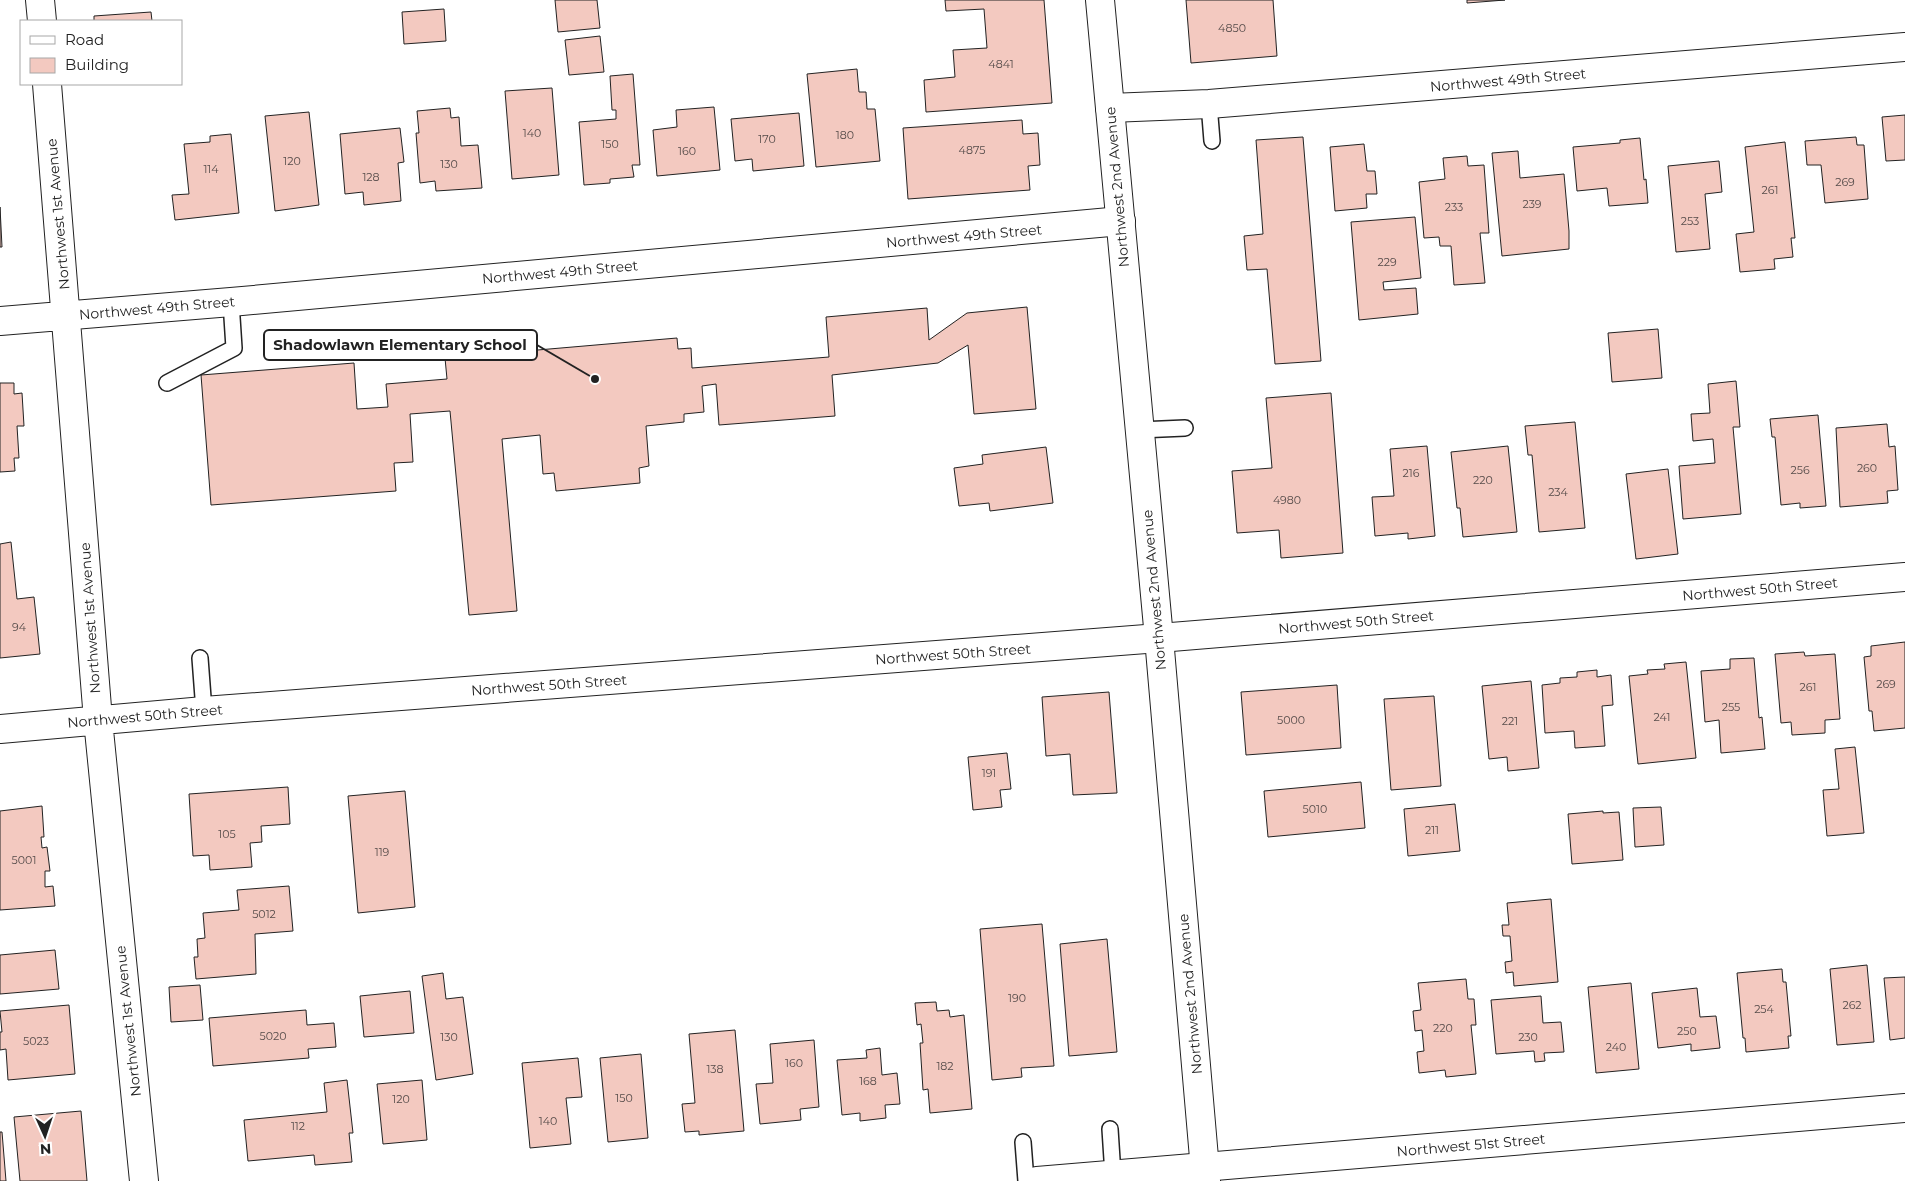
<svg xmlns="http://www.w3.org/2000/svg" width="1905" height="1181" font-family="Montserrat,sans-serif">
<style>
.building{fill:#f3c9c0;stroke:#222}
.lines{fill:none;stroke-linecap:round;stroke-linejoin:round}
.service-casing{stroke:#222;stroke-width:18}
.minor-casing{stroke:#222;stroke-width:30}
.tertiary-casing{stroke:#222;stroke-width:30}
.service{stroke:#fff;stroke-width:15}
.minor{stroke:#fff;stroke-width:28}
.tertiary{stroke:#fff;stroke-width:28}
.labels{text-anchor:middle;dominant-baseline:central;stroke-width:4;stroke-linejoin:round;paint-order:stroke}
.number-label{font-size:11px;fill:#564c4a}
.street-label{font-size:14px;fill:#222;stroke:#fff}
.leader{fill:none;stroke:#222;stroke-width:2}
.callout-dot{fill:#222;stroke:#fff;stroke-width:2}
.callout{fill:#fff;stroke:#222;stroke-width:2}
.callout-label{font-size:15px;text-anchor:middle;font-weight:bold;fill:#222}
</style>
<rect width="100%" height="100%" fill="#fff"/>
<path class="building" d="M 555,0 L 597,0 L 600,28 L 558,32 Z
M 945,0 L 1044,0 L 1052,103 L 926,112 L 924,80 L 955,77 L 953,50 L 987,48 L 984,9 L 946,11 Z
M 1186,0 L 1273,0 L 1277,56 L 1191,63 Z
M 1467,0 L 1505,0 L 1467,3 Z
M 444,9 L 446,41 L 404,44 L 402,12 Z
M 151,12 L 152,21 L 94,21 L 94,16 Z
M 600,36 L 604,72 L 569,75 L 565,40 Z
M 857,69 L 859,92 L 866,92 L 867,109 L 875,109 L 880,161 L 816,167 L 807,74 Z
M 633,74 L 640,165 L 632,165 L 634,177 L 610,179 L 610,183 L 584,185 L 579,122 L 616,119 L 616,110 L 612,110 L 610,76 Z
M 552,88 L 559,175 L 512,179 L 505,91 Z
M 714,107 L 720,170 L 657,176 L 653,130 L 677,127 L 676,110 Z
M 450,108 L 451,118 L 459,117 L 461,146 L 478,145 L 482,188 L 436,191 L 435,181 L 420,183 L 416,133 L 419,133 L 417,111 Z
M 309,112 L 319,205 L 275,211 L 265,116 Z
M 799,113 L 804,166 L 753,171 L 752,159 L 735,161 L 731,119 Z
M 1905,115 L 1905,160 L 1886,161 L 1882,117 Z
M 1022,120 L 1023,134 L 1038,133 L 1040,165 L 1028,166 L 1030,190 L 908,199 L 903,128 Z
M 400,128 L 404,162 L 398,163 L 401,201 L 364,205 L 363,192 L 345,194 L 340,134 Z
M 231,134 L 239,213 L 175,220 L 172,195 L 189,194 L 184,144 L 210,142 L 210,136 Z
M 1303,137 L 1321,361 L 1275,364 L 1267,269 L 1247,270 L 1244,236 L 1263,234 L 1256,140 Z
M 1856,137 L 1857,145 L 1864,145 L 1868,199 L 1825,203 L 1821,165 L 1807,165 L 1805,141 Z
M 1640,138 L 1644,180 L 1646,179 L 1648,203 L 1609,206 L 1607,188 L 1577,191 L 1573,147 L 1620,143 L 1620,140 Z
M 1785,142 L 1795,238 L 1791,238 L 1793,257 L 1774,259 L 1775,269 L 1740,272 L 1736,234 L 1754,232 L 1745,147 Z
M 1364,144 L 1367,171 L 1375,171 L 1377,194 L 1366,194 L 1367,208 L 1335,211 L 1330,147 Z
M 1518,151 L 1520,178 L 1564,174 L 1569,231 L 1569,249 L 1502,256 L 1492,153 Z
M 1467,156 L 1468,166 L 1484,165 L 1489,233 L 1480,233 L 1485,283 L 1454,285 L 1451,246 L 1440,246 L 1439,237 L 1424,238 L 1419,182 L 1445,179 L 1443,158 Z
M 1719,161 L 1722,192 L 1705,194 L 1710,249 L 1676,252 L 1668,166 Z
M 0,207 L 2,247 L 0,247 Z
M 1415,217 L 1421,278 L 1383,282 L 1384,290 L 1416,288 L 1418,314 L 1359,320 L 1351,222 Z
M 1027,307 L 1036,409 L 974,414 L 968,345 L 938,363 L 832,375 L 835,416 L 719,425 L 716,384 L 702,386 L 704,412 L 684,414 L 684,422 L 646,426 L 649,466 L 639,468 L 640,483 L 556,491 L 554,473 L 543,474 L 540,435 L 502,439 L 517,611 L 469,615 L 450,411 L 410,414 L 413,462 L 394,463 L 396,491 L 211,505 L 201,375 L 354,363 L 357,409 L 388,407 L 386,384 L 447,379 L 445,358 L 677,338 L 678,349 L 691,348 L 692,368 L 829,357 L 826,317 L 927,308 L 929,340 L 967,313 Z
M 1658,329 L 1662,378 L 1612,382 L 1608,333 Z
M 1736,381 L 1740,427 L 1733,427 L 1741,514 L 1683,519 L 1679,466 L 1715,463 L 1713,439 L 1693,441 L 1691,414 L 1710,413 L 1708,384 Z
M 0,383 L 14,383 L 14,394 L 22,393 L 24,426 L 17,426 L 19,458 L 14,458 L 15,471 L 0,472 Z
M 1331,393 L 1343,553 L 1281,558 L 1279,530 L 1237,533 L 1232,471 L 1272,468 L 1266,398 Z
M 1818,415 L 1826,506 L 1800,508 L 1800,503 L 1781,505 L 1775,437 L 1772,437 L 1770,419 Z
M 1575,422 L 1585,528 L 1539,532 L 1532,455 L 1528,455 L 1525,426 Z
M 1887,424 L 1889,447 L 1895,446 L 1898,490 L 1887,491 L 1888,503 L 1840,507 L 1836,428 Z
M 1427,446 L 1435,536 L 1408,539 L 1408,533 L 1375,536 L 1372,497 L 1394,496 L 1390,449 Z
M 1508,446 L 1517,532 L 1463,537 L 1460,508 L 1457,508 L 1451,452 Z
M 1046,447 L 1053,503 L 990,511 L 989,503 L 959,506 L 954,468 L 983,464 L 982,455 Z
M 1668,469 L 1678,554 L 1636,559 L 1626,474 Z
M 11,542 L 17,599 L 34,597 L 40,654 L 0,658 L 0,544 Z
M 1905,642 L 1905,728 L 1874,731 L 1872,711 L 1869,711 L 1864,657 L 1871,656 L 1871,646 Z
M 1804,652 L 1805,656 L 1835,654 L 1840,719 L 1825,720 L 1825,733 L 1792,735 L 1791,722 L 1781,723 L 1775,654 Z
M 1754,658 L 1759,718 L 1762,717 L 1765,749 L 1721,753 L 1719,720 L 1705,722 L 1701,671 L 1730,669 L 1730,659 Z
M 1686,662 L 1696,758 L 1638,764 L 1629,676 L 1648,674 L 1647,670 L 1665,669 L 1664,664 Z
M 1597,670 L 1597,677 L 1611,675 L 1613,705 L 1602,706 L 1605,746 L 1575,748 L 1574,731 L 1545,733 L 1542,685 L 1560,683 L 1560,678 L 1577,677 L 1577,672 Z
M 1531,681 L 1539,768 L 1508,771 L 1507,757 L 1489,759 L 1482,686 Z
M 1337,685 L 1341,748 L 1246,755 L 1241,692 Z
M 1109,692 L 1117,793 L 1073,795 L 1070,754 L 1046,756 L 1042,697 Z
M 1434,696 L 1441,786 L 1391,790 L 1384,699 Z
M 1855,747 L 1864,833 L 1827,836 L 1823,790 L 1839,789 L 1835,749 Z
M 1007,753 L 1011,789 L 1000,790 L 1002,807 L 973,810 L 968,757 Z
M 1361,782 L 1365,828 L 1268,837 L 1264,791 Z
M 288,787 L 290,824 L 261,826 L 262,842 L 250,843 L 252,867 L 210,870 L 209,855 L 193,856 L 189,794 Z
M 405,791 L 415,907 L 358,913 L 348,796 Z
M 1455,804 L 1460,851 L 1408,856 L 1404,809 Z
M 42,806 L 44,837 L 41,837 L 42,848 L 47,847 L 50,871 L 45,871 L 45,887 L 53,886 L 55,906 L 0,910 L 0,811 Z
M 1661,807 L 1664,845 L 1635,847 L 1633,808 Z
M 1603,811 L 1603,813 L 1619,812 L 1623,860 L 1572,864 L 1568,814 Z
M 289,886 L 293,931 L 255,934 L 256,974 L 196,979 L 194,957 L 198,957 L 197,939 L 205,938 L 203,913 L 239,910 L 237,890 Z
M 1551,899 L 1558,982 L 1514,986 L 1513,972 L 1506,973 L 1505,962 L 1512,961 L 1510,936 L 1503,936 L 1502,925 L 1509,925 L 1507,903 Z
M 1042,924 L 1054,1066 L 1021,1068 L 1022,1077 L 992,1080 L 980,929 Z
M 1107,939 L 1117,1052 L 1069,1056 L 1060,944 Z
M 55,950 L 59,989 L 0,994 L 0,955 Z
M 1867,965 L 1874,1042 L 1837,1045 L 1830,969 Z
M 1782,969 L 1783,982 L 1786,982 L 1791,1036 L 1788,1036 L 1789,1048 L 1746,1052 L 1745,1038 L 1743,1038 L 1737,973 Z
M 443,973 L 446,999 L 463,997 L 473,1074 L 436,1080 L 422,976 Z
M 1905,977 L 1905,1038 L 1890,1040 L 1884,978 Z
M 1466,979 L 1468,999 L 1474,999 L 1476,1025 L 1471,1025 L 1476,1074 L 1446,1077 L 1445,1070 L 1419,1073 L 1417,1052 L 1424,1051 L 1422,1030 L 1415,1031 L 1413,1011 L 1421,1010 L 1418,983 Z
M 1631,983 L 1639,1069 L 1596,1073 L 1588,987 Z
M 200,985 L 203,1020 L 171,1022 L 169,987 Z
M 1697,988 L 1700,1017 L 1716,1016 L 1720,1048 L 1691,1051 L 1691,1044 L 1658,1048 L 1652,993 Z
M 410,991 L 414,1033 L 364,1037 L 360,996 Z
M 1541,996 L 1543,1023 L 1561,1022 L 1564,1052 L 1544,1053 L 1545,1061 L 1535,1062 L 1534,1051 L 1496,1054 L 1491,1000 Z
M 936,1002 L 937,1011 L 949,1010 L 950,1017 L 964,1015 L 972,1109 L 930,1113 L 928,1089 L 923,1090 L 920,1043 L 923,1043 L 921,1024 L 917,1025 L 915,1003 Z
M 69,1005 L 75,1074 L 8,1080 L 6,1049 L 0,1050 L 0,1032 L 2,1032 L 0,1011 Z
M 306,1010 L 307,1025 L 334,1023 L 336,1047 L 308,1049 L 309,1058 L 213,1066 L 209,1018 Z
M 735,1030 L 744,1131 L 699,1135 L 699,1131 L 685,1132 L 682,1104 L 695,1103 L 689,1034 Z
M 814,1040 L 819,1107 L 800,1109 L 801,1120 L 760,1124 L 756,1084 L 773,1083 L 770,1044 Z
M 880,1048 L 882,1075 L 897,1073 L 900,1104 L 885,1105 L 886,1118 L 860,1121 L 860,1113 L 842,1115 L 837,1060 L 867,1058 L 866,1050 Z
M 641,1054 L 648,1138 L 608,1142 L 600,1058 Z
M 578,1058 L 582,1097 L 566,1098 L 571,1144 L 530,1148 L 522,1063 Z
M 347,1080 L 353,1133 L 349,1133 L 352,1162 L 315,1165 L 314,1155 L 248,1161 L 244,1120 L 327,1112 L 324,1083 Z
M 422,1080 L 427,1140 L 383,1144 L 377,1084 Z
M 81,1111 L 87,1181 L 20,1181 L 14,1117 Z
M 0,1132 L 2,1132 L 6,1181 L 0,1181 Z"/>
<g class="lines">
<defs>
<path id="service" d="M 1209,104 L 1212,141
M 167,383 L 234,348 L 231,302
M 1139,430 L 1185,428
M 200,658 L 204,711
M 1110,1129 L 1113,1175
M 1023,1142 L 1026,1181"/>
<path id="minor" d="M 40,0 L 42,21
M 47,84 L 98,720 L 144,1181
M 1110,108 L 1209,104 L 1905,47
M 0,321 L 231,302 L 1121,221
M 0,729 L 204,711 L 1159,638 L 1905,577
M 1037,1181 L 1905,1108"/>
<path id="tertiary" d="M 1100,0 L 1159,638 L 1206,1181"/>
</defs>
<use href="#service" class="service-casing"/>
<use href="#minor" class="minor-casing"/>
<use href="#tertiary" class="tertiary-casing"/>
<use href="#service" class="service"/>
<use href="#minor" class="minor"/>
<use href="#tertiary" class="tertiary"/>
</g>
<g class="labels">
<g class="number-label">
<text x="1232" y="28">4850</text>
<text x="1001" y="64">4841</text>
<text x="532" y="133">140</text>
<text x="845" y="135">180</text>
<text x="767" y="139">170</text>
<text x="610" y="144">150</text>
<text x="972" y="150">4875</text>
<text x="687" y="151">160</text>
<text x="292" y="161">120</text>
<text x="449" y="164">130</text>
<text x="211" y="169">114</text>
<text x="371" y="177">128</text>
<text x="1845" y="182">269</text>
<text x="1770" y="190">261</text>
<text x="1532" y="204">239</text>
<text x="1454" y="207">233</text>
<text x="1690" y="221">253</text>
<text x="1387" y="262">229</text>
<text x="1867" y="468">260</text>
<text x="1800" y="470">256</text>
<text x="1411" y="473">216</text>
<text x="1483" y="480">220</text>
<text x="1558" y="492">234</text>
<text x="1287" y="500">4980</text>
<text x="19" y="627">94</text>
<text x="1886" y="684">269</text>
<text x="1808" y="687">261</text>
<text x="1731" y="707">255</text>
<text x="1662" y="717">241</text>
<text x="1291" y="720">5000</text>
<text x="1510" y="721">221</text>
<text x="989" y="773">191</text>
<text x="1315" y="809">5010</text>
<text x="1432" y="830">211</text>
<text x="227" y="834">105</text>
<text x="382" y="852">119</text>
<text x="24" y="860">5001</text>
<text x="264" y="914">5012</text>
<text x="1017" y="998">190</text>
<text x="1852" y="1005">262</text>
<text x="1764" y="1009">254</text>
<text x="1443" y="1028">220</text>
<text x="1687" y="1031">250</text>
<text x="273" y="1036">5020</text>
<text x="449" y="1037">130</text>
<text x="1528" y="1037">230</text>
<text x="36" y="1041">5023</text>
<text x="1616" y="1047">240</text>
<text x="794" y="1063">160</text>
<text x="945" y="1066">182</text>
<text x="715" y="1069">138</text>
<text x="868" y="1081">168</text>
<text x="624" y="1098">150</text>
<text x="401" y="1099">120</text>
<text x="548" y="1121">140</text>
<text x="298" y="1126">112</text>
</g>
<g class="street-label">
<text transform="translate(1508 80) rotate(-5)">Northwest 49th Street</text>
<text transform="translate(1117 187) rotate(-95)">Northwest 2nd Avenue</text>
<text transform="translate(58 214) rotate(-95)">Northwest 1st Avenue</text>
<text transform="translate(964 236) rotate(-5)">Northwest 49th Street</text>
<text transform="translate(560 272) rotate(-5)">Northwest 49th Street</text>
<text transform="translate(157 308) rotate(-5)">Northwest 49th Street</text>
<text transform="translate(1760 589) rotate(-5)">Northwest 50th Street</text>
<text transform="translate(1154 590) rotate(-95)">Northwest 2nd Avenue</text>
<text transform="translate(90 618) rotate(-94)">Northwest 1st Avenue</text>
<text transform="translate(1356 622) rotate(-5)">Northwest 50th Street</text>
<text transform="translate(953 654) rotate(-4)">Northwest 50th Street</text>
<text transform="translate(549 685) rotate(-4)">Northwest 50th Street</text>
<text transform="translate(145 716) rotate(-5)">Northwest 50th Street</text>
<text transform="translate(1190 994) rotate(-95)">Northwest 2nd Avenue</text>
<text transform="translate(128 1021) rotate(-96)">Northwest 1st Avenue</text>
<text transform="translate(1471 1145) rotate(-5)">Northwest 51st Street</text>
</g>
</g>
<path class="leader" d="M595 379L537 345"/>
<circle class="callout-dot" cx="595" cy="379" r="5"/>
<rect class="callout" x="264" y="330" width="273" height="30" rx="5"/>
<g class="callout-label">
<text x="400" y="350">Shadowlawn Elementary School</text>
</g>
<rect x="20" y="20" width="162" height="65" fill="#ffffff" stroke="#a7a7a7"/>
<rect x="30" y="36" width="25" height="8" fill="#ffffff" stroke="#a7a7a7"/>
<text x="65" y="45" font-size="15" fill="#222222">Road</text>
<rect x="30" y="58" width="25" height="15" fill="#f3c9c0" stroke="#a7a7a7"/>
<text x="65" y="70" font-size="15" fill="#222222">Building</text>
<g transform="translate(45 1136) rotate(177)" stroke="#ffffff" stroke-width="4" paint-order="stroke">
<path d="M0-4L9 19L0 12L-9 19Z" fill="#222222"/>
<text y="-8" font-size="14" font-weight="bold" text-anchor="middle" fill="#222222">N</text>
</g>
</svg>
